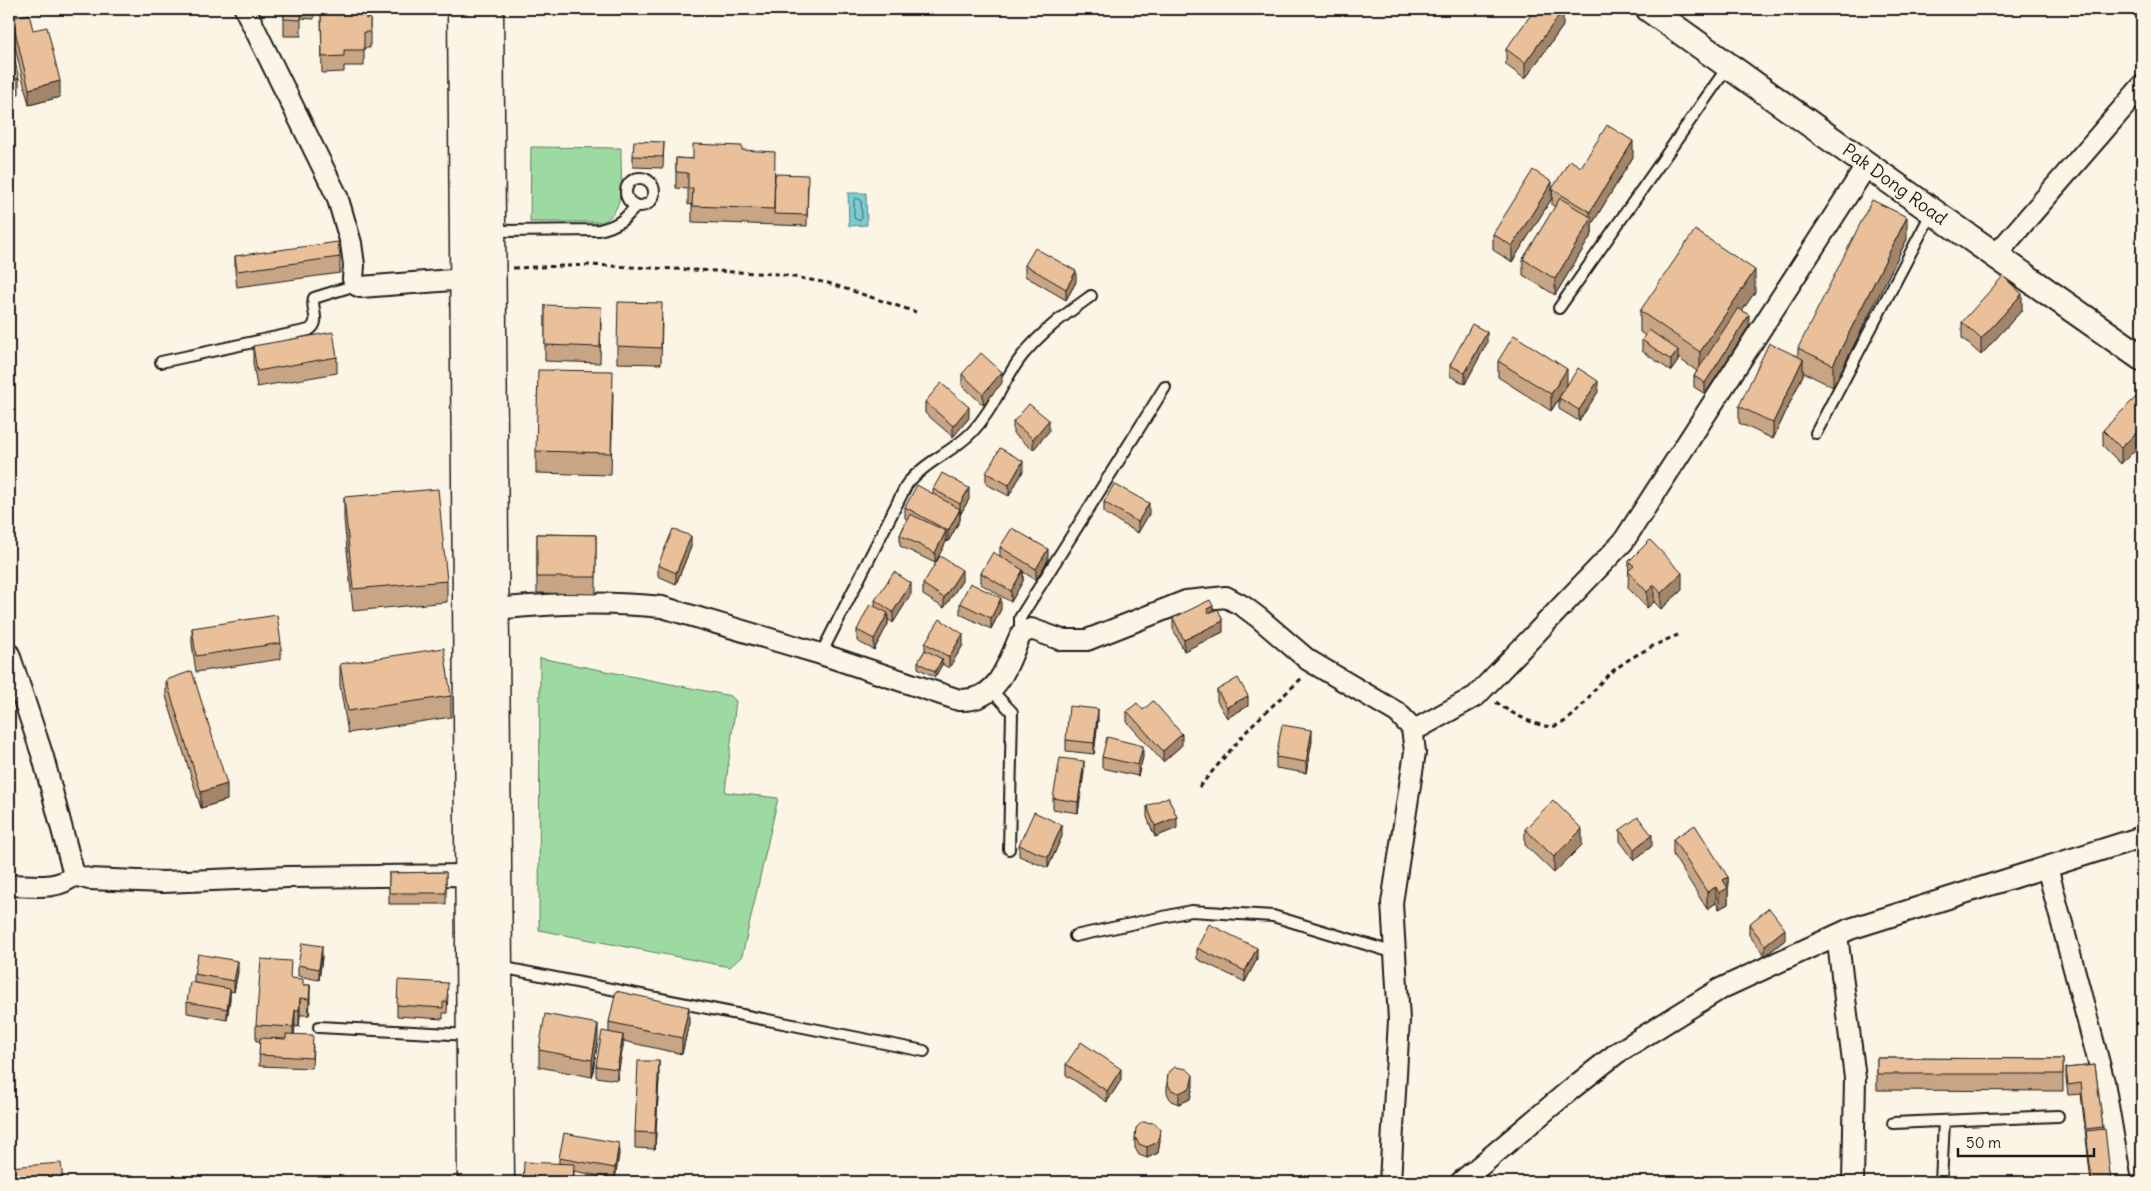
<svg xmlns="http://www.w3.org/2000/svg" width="2151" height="1191" font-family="Delius,sans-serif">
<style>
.grass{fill:#9ddaa1;stroke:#5c7b5e}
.water{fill:#7bccd3;stroke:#55868a}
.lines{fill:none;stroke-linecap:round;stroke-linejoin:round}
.shore{stroke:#426265;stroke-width:1}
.service-casing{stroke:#1c1c1c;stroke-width:14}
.minor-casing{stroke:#1c1c1c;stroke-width:24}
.tertiary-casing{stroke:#1c1c1c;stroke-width:29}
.secondary-casing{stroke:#1c1c1c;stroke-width:31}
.path{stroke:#1c1c1c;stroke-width:3;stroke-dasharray:5 4;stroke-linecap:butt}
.service{stroke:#fcf5e5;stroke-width:10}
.minor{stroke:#fcf5e5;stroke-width:20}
.tertiary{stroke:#fcf5e5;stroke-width:25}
.secondary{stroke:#fcf5e5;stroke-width:28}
.wall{fill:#c8a584;stroke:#1c1c1c}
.shaded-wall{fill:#a3866b;stroke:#1c1c1c}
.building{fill:#e9c099;stroke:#1c1c1c}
.labels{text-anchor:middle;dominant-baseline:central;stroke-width:4;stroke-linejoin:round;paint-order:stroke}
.street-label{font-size:18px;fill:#1c1c1c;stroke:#fcf5e5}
</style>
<rect width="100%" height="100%" fill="#fcf5e5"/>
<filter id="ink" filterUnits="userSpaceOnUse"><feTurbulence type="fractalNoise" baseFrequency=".02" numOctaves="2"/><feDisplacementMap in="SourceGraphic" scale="10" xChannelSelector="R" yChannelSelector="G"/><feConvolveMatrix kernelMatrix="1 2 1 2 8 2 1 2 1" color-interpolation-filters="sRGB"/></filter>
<g filter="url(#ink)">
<path class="grass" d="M 531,147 L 621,148 C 620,172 628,211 602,222 L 530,222 Z
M 540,658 L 731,696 L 736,701 L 725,792 L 778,798 L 742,956 L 730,967 L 539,930 Z"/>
<path class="water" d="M 848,193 L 866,193 L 867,225 L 849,226 Z"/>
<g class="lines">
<path class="shore" d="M 856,198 L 861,200 L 862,218 L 860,221 L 854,218 L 854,200 Z"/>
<defs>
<path id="service" d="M626 192a14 14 0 1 1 28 0a14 14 0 1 1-28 0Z
M 492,231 L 599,230 C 616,226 626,220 636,205
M 1559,308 L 1729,65
M 161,362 L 309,330 C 322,322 310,309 314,298 L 356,285
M 1816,433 L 1932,212
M 1024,631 L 1020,626 L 1020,618 L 1165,387
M 821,654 L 907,484 C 926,461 953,452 972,432 C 994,409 1003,380 1022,356 C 1042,331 1066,314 1091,296
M 991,690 L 1012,712 L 1009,849
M 1075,936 L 1191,911 L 1273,916 L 1395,953
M 500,967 L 924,1051
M 319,1027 L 470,1035
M 1893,1123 L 2058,1116
M 1941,1182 L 1944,1121"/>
<path id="minor" d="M 245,9 L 337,196 L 351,243 L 354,265 L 353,279 L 356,285 L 361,287 L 465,279
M 1996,255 L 2142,86
M 496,609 C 551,603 607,601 662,607 L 821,654 L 959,700 C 999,702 1007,664 1021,634 L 1031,629 L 1062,640 L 1087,640 L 1186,601 L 1226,597 L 1243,606 L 1259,618 L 1308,660 L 1398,713 L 1412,728 L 1420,727 L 1476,696 L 1623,542 L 1867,165
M 9,654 L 43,757 L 74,875
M 2047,867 L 2104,1082 L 2121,1182
M 9,885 C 31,885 57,891 74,875 L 89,879 L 163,882 L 288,877 L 468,875
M 1837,935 L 1855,1078 L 1853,1182
M 1390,1182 L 1399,1020 L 1392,903 L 1415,752 L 1412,728
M 1461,1182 L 1570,1090 L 1617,1053 L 1720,989 L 1850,929 L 2142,837"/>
<path id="tertiary" d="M 1649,9 L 1932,211 L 2142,358"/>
<path id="secondary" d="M 462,9 L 472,1182
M 489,9 L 500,1182"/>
</defs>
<use href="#service" class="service-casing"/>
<use href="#minor" class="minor-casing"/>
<use href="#tertiary" class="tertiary-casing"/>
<use href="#secondary" class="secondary-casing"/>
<path class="path" d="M 513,268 L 591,265 L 777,274 L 828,283 L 916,312
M 1496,702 C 1507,711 1541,730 1555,726 C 1578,719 1591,690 1608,675 C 1628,658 1653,645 1678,635
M 1199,787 L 1252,725 L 1303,677"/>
<use href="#service" class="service"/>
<use href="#minor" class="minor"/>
<use href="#tertiary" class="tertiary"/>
<use href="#secondary" class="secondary"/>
</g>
<path class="wall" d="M 284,9 L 314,9 L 314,19 L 301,18 L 301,36 L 284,36 Z
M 321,9 L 366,19 L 370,18 L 370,48 L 364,48 L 364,66 L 344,66 L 344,72 L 322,73 Z
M 12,18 L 33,30 L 60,97 L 29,105 L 12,35 Z
M 1563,26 L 1525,79 L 1506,65 L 1506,49 Z
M 664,142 L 663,168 L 633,167 L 633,156 Z
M 742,150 L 775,174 L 808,186 L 807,226 L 692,222 L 692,204 L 688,205 L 688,189 L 676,188 L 676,158 L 693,159 Z
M 1633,157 L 1592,224 L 1592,234 L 1555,295 L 1523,275 L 1523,259 L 1555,207 L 1552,205 L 1552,189 L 1581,167 Z
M 1552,198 L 1512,262 L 1493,250 L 1493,234 Z
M 1907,239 L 1833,387 L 1803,372 L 1803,375 L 1773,439 L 1739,423 L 1739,406 L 1798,356 L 1798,348 Z
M 235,256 L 340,257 L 340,273 L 237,287 L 235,272 Z
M 1025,265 L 1076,282 L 1066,300 L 1025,276 Z
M 1755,292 L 1742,310 L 1749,326 L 1705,394 L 1694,387 L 1694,376 L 1697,371 L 1678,358 L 1678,361 L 1671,371 L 1642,351 L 1642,340 L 1645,336 L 1640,332 L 1640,311 Z
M 545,305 L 601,323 L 600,363 L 545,361 Z
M 2022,310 L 1981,355 L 1962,338 L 1962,322 Z
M 662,319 L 661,364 L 617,363 L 617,346 Z
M 1487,343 L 1465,384 L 1450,376 L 1450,365 Z
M 253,346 L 337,357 L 337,373 L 257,387 L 253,363 Z
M 1498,361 L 1567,384 L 1598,392 L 1579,421 L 1559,409 L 1559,399 L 1551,411 L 1498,377 Z
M 962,374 L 1002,383 L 983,405 L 962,385 Z
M 2142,391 L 2121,464 L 2103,446 L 2103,430 Z
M 613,393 L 611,475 L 536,473 L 536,451 Z
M 925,402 L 969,418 L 953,437 L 925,413 Z
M 1013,422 L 1049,431 L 1033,450 L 1013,433 Z
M 1023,471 L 1009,496 L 986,484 L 986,473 Z
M 933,489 L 969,499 L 960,515 L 960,514 L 960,520 L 948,542 L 946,540 L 946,542 L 935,563 L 900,546 L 900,535 L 907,519 L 905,518 L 905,507 L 933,494 Z
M 344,497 L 447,581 L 447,602 L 353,611 L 344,519 Z
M 1104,502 L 1149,514 L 1138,533 L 1104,513 Z
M 537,534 L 596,535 L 596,594 L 537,593 Z
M 691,547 L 676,584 L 658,576 L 658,565 Z
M 1000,547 L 1048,560 L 1036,580 L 1023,572 L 1023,581 L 1011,602 L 981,584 L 981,573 L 1000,556 Z
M 1629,561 L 1682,590 L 1661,609 L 1654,602 L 1647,608 L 1628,588 Z
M 962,581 L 944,608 L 923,595 L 923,584 Z
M 911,594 L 893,623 L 888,619 L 888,624 L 874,650 L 857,641 L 857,630 L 875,607 L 875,600 Z
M 960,603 L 1001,609 L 991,629 L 960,614 Z
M 1213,612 L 1223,632 L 1184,651 L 1173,629 L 1173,618 Z
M 192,628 L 281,643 L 281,659 L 196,672 L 192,644 Z
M 925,643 L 963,645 L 949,668 L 942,664 L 935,677 L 918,668 L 918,662 L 925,650 Z
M 340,664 L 451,696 L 451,717 L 348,733 L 340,685 Z
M 166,680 L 227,800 L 201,808 L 166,696 Z
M 1217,690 L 1248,706 L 1227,718 L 1217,701 Z
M 1143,710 L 1182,745 L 1163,762 L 1127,722 L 1127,711 Z
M 1098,720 L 1094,754 L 1066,751 L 1066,740 Z
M 1312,741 L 1306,773 L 1276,768 L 1276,757 Z
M 1102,757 L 1143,757 L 1138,776 L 1102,768 Z
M 1084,772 L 1078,813 L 1053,809 L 1053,798 Z
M 1147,806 L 1177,828 L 1155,837 L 1147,817 Z
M 1525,829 L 1582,845 L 1554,873 L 1525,845 Z
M 1620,830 L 1652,846 L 1634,860 L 1620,841 Z
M 1062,836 L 1048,868 L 1019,856 L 1019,845 Z
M 1673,839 L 1728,877 L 1728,904 L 1719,909 L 1716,903 L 1707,909 L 1673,855 Z
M 446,872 L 446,904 L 389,904 L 389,873 Z
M 1749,924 L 1785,940 L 1765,956 L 1749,935 Z
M 1197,948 L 1257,959 L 1245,982 L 1197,959 Z
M 322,957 L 319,980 L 298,976 L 298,965 Z
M 238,972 L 234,992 L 230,991 L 230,999 L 227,1020 L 187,1013 L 187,1002 L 194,983 L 194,974 Z
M 291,978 L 303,985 L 310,985 L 309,1015 L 300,1015 L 299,1027 L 295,1026 L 294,1034 L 313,1046 L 312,1068 L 259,1066 L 260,1041 L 256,1041 L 256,1025 Z
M 448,994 L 447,1013 L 443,1013 L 443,1019 L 397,1016 L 397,1005 Z
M 609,1022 L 689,1023 L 682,1054 L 623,1041 L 623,1046 L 617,1080 L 596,1077 L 596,1066 L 609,1032 Z
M 598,1040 L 592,1077 L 539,1067 L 539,1050 Z
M 1877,1058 L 2063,1059 L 2063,1091 L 1877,1090 Z
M 1066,1064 L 1121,1080 L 1107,1102 L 1066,1075 Z
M 2095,1065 L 2103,1129 L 2111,1182 L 2091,1182 L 2081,1094 L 2068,1095 L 2066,1079 L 2066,1068 Z
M 659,1078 L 655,1149 L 635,1148 L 635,1132 Z
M 1167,1082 L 1193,1086 L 1190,1099 L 1179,1104 L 1171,1101 L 1167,1093 Z
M 1135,1137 L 1160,1141 L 1158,1153 L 1147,1158 L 1139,1155 L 1135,1148 Z
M 619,1154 L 615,1179 L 574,1171 L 574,1182 L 523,1182 L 559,1164 L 559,1158 Z"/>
<path class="shaded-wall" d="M 1563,10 L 1563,26 L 1525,79 L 1525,63 Z
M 19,78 L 19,94 L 9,97 L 9,80 Z
M 60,81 L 60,97 L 29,105 L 29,89 Z
M 1633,141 L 1633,157 L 1592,224 L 1592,234 L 1555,295 L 1555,279 L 1590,221 L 1590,212 Z
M 1552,182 L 1552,198 L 1512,262 L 1512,246 Z
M 1907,217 L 1907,239 L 1833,387 L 1833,365 Z
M 1755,270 L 1755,292 L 1700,373 L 1700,352 Z
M 1076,271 L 1076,282 L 1066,300 L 1066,289 Z
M 2022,294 L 2022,310 L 1981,355 L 1981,339 Z
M 1749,315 L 1749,326 L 1705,394 L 1705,383 Z
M 1487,332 L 1487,343 L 1465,384 L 1465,373 Z
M 1678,350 L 1678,361 L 1671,371 L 1671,360 Z
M 1803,359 L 1803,375 L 1773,439 L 1773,423 Z
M 1567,369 L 1567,385 L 1551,411 L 1551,394 Z
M 1002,372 L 1002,383 L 983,405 L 983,394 Z
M 1598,381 L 1598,392 L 1579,421 L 1579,410 Z
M 969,407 L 969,418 L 953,437 L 953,426 Z
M 1049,420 L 1049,431 L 1033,450 L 1033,439 Z
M 2142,427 L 2142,443 L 2121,464 L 2121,448 Z
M 1023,461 L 1023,471 L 1009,496 L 1009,485 Z
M 969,488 L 969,499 L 960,515 L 960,504 Z
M 1149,503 L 1149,514 L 1138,533 L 1138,522 Z
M 960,509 L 960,520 L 948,542 L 948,531 Z
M 946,531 L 946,542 L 935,563 L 935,553 Z
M 691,536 L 691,547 L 676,584 L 676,573 Z
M 1048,549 L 1048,560 L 1036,580 L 1036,569 Z
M 962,570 L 962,581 L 944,608 L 944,598 Z
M 1023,570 L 1023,581 L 1011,602 L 1011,591 Z
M 1682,573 L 1682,590 L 1661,609 L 1661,593 Z
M 911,583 L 911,594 L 893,623 L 893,612 Z
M 1654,585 L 1654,602 L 1647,608 L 1647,592 Z
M 1001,598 L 1001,609 L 991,629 L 991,618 Z
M 1213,606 L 1213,617 L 1207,620 L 1207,609 Z
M 888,613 L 888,624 L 874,650 L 874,639 Z
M 1223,621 L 1223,632 L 1184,651 L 1184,640 Z
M 963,634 L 963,645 L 949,668 L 949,657 Z
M 942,659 L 942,665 L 935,677 L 935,672 Z
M 1248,696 L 1248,706 L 1227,718 L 1227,707 Z
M 1098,709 L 1098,720 L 1094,754 L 1094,743 Z
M 1312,730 L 1312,741 L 1306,773 L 1306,762 Z
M 1182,734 L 1182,745 L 1163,762 L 1163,751 Z
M 1143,746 L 1143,757 L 1138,776 L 1138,765 Z
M 1084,761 L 1084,772 L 1078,813 L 1078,802 Z
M 227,784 L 227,800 L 201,808 L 201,792 Z
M 1177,817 L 1177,828 L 1155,837 L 1155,826 Z
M 1062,825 L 1062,836 L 1048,868 L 1048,857 Z
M 1582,829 L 1582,845 L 1554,873 L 1554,857 Z
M 1652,835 L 1652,846 L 1634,860 L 1634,849 Z
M 1728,877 L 1728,904 L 1719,909 L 1719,893 L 1723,880 Z
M 1716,887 L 1716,903 L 1707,909 L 1707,892 Z
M 1785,929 L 1785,940 L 1765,956 L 1765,945 Z
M 322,946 L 322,957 L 319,980 L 319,969 Z
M 1257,948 L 1257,959 L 1245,982 L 1245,971 Z
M 238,961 L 238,972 L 234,992 L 234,981 Z
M 310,985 L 310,1002 L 309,1015 L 309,999 Z
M 230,989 L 230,999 L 227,1020 L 227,1009 Z
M 300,998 L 300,1015 L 299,1027 L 299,1010 Z
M 689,1007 L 689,1023 L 682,1054 L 682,1038 Z
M 295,1010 L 295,1026 L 293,1043 L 293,1027 Z
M 598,1024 L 598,1040 L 592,1077 L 592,1060 Z
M 623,1035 L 623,1046 L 617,1080 L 617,1069 Z
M 659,1061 L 659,1078 L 655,1149 L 655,1133 Z
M 1121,1069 L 1121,1080 L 1107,1102 L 1107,1091 Z
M 1193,1075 L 1193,1086 L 1190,1099 L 1179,1104 L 1179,1093 Z
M 1160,1130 L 1160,1141 L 1158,1153 L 1147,1158 L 1147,1147 Z
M 619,1143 L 619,1154 L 615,1179 L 615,1168 Z"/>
<path class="building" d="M 284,9 L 301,9 L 301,20 L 284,19 Z
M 321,9 L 365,9 L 366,19 L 370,18 L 370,32 L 364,32 L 364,50 L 344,50 L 344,56 L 322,57 Z
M 1535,9 L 1562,9 L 1563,10 L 1525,63 L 1506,49 Z
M 29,14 L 33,30 L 47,27 L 60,81 L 29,89 L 12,18 Z
M 9,38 L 19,78 L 9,80 Z
M 1607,125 L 1633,141 L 1590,212 L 1552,189 L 1570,160 L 1581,167 Z
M 634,141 L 664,142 L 663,157 L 633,156 Z
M 693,144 L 742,146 L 742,150 L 775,152 L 774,209 L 692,206 L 693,188 L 688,188 L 688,173 L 676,172 L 676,158 L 693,159 Z
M 1533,170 L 1552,182 L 1512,246 L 1493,234 Z
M 775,174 L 808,175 L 807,215 L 774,214 Z
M 1560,198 L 1592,218 L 1555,279 L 1523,259 Z
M 1872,200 L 1907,217 L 1833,365 L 1798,348 Z
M 1695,230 L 1755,270 L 1700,352 L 1640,311 Z
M 338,242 L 340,257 L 237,271 L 235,256 Z
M 1035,248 L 1076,271 L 1066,289 L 1025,265 Z
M 2003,276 L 2022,294 L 1981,339 L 1962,322 Z
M 618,302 L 662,303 L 661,348 L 617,346 Z
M 545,305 L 601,307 L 600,347 L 545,345 Z
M 1738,308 L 1749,315 L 1705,383 L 1694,376 Z
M 1472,324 L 1487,332 L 1465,373 L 1450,365 Z
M 1649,330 L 1678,350 L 1671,360 L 1642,340 Z
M 333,332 L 337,357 L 257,371 L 253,346 Z
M 1514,335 L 1567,369 L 1551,394 L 1498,361 Z
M 1769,343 L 1803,359 L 1773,423 L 1739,406 Z
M 981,353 L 1002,372 L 983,394 L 962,374 Z
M 1578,368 L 1598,381 L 1579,410 L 1559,398 Z
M 538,370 L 613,371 L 611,453 L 536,451 Z
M 941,383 L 969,407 L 953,426 L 925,402 Z
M 2142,391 L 2142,427 L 2121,448 L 2103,430 Z
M 1029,404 L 1049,420 L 1033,439 L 1013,422 Z
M 1000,448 L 1023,461 L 1009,485 L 986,473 Z
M 942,473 L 969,488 L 960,504 L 933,489 Z
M 1114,484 L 1149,503 L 1138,522 L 1104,502 Z
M 917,485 L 960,509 L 948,531 L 905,507 Z
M 438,489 L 447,581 L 353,589 L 344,497 Z
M 910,514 L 946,531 L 935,553 L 900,535 Z
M 1012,528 L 1048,549 L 1036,569 L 1000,547 Z
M 673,529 L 691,536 L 676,573 L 658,565 Z
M 537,534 L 596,535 L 596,577 L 537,577 Z
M 1650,540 L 1682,573 L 1661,593 L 1654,585 L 1647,592 L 1628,571 L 1634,566 L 1629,561 Z
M 993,552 L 1023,570 L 1011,591 L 981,573 Z
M 940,556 L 962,570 L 944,598 L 923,584 Z
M 894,572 L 911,583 L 893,612 L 875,600 Z
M 970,583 L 1001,598 L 991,618 L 960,603 Z
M 1210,600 L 1213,606 L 1207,609 L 1209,613 L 1218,609 L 1223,621 L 1184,640 L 1173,618 Z
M 870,604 L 888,613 L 874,639 L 857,630 Z
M 277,615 L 281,643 L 196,656 L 192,628 Z
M 940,619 L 963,634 L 949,657 L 925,643 Z
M 444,648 L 451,696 L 348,711 L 340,664 Z
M 925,650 L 942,659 L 935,672 L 918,662 Z
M 192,671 L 227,784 L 201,792 L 166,680 Z
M 1238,678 L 1248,696 L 1227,707 L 1217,690 Z
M 1153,701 L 1182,734 L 1163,751 L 1127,711 L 1137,703 L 1143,710 Z
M 1069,706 L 1098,709 L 1094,743 L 1066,740 Z
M 1282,725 L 1312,730 L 1306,762 L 1276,757 Z
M 1107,737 L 1143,746 L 1138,765 L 1102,757 Z
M 1060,758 L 1084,761 L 1078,802 L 1053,798 Z
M 1168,797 L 1177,817 L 1155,826 L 1147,806 Z
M 1553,800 L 1582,829 L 1554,857 L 1525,829 Z
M 1034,812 L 1062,825 L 1048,857 L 1019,845 Z
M 1638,817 L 1652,835 L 1634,849 L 1620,830 Z
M 1695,825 L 1728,877 L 1723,880 L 1728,888 L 1719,893 L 1716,887 L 1707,892 L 1673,839 Z
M 446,872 L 446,893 L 389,893 L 389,873 Z
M 1769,908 L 1785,929 L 1765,945 L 1749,924 Z
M 1209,924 L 1257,948 L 1245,971 L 1197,948 Z
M 302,943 L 322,946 L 319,969 L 298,965 Z
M 198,954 L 238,961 L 234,981 L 194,974 Z
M 261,959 L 291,961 L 290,978 L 303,979 L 303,985 L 310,985 L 309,999 L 300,998 L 299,1010 L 295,1010 L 293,1027 L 256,1025 Z
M 398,980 L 448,983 L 447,1002 L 443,1002 L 443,1008 L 397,1005 Z
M 190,982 L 230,989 L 227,1009 L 187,1002 Z
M 616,991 L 689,1007 L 682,1038 L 609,1022 Z
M 545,1014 L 598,1024 L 592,1060 L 539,1050 Z
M 602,1031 L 623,1035 L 617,1069 L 596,1066 Z
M 286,1034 L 313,1035 L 312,1058 L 259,1055 L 260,1038 L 286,1039 Z
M 1081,1042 L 1121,1069 L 1107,1091 L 1066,1064 Z
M 1877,1058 L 2063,1059 L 2063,1074 L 1877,1074 Z
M 638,1061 L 659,1061 L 655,1133 L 635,1132 Z
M 2095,1065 L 2103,1127 L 2086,1129 L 2081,1083 L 2068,1085 L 2066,1068 Z
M 1175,1067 L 1187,1069 L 1193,1075 L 1190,1088 L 1179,1093 L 1171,1090 L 1167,1082 L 1168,1073 Z
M 1142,1122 L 1155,1123 L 1160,1130 L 1158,1142 L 1147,1147 L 1139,1144 L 1135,1137 L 1136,1128 Z
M 2105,1129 L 2111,1182 L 2092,1182 L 2086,1131 Z
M 564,1133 L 619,1143 L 615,1168 L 559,1158 Z
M 524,1162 L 574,1164 L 573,1182 L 523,1182 Z
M 61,1163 L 63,1182 L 9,1182 L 9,1167 Z"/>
</g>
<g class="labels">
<g class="street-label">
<text transform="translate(1895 184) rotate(36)">Pak Dong Road</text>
</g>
</g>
<rect width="2151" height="1191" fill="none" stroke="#fcf5e5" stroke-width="30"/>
<rect x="15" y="15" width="2121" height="1161" fill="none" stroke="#1c1c1c" stroke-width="2" filter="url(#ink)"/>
<path d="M1958 1148v8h136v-8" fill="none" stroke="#1c1c1c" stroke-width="2.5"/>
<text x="1966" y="1148" font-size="15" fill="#1c1c1c" stroke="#fcf5e5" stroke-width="4" paint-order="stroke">50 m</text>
</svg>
